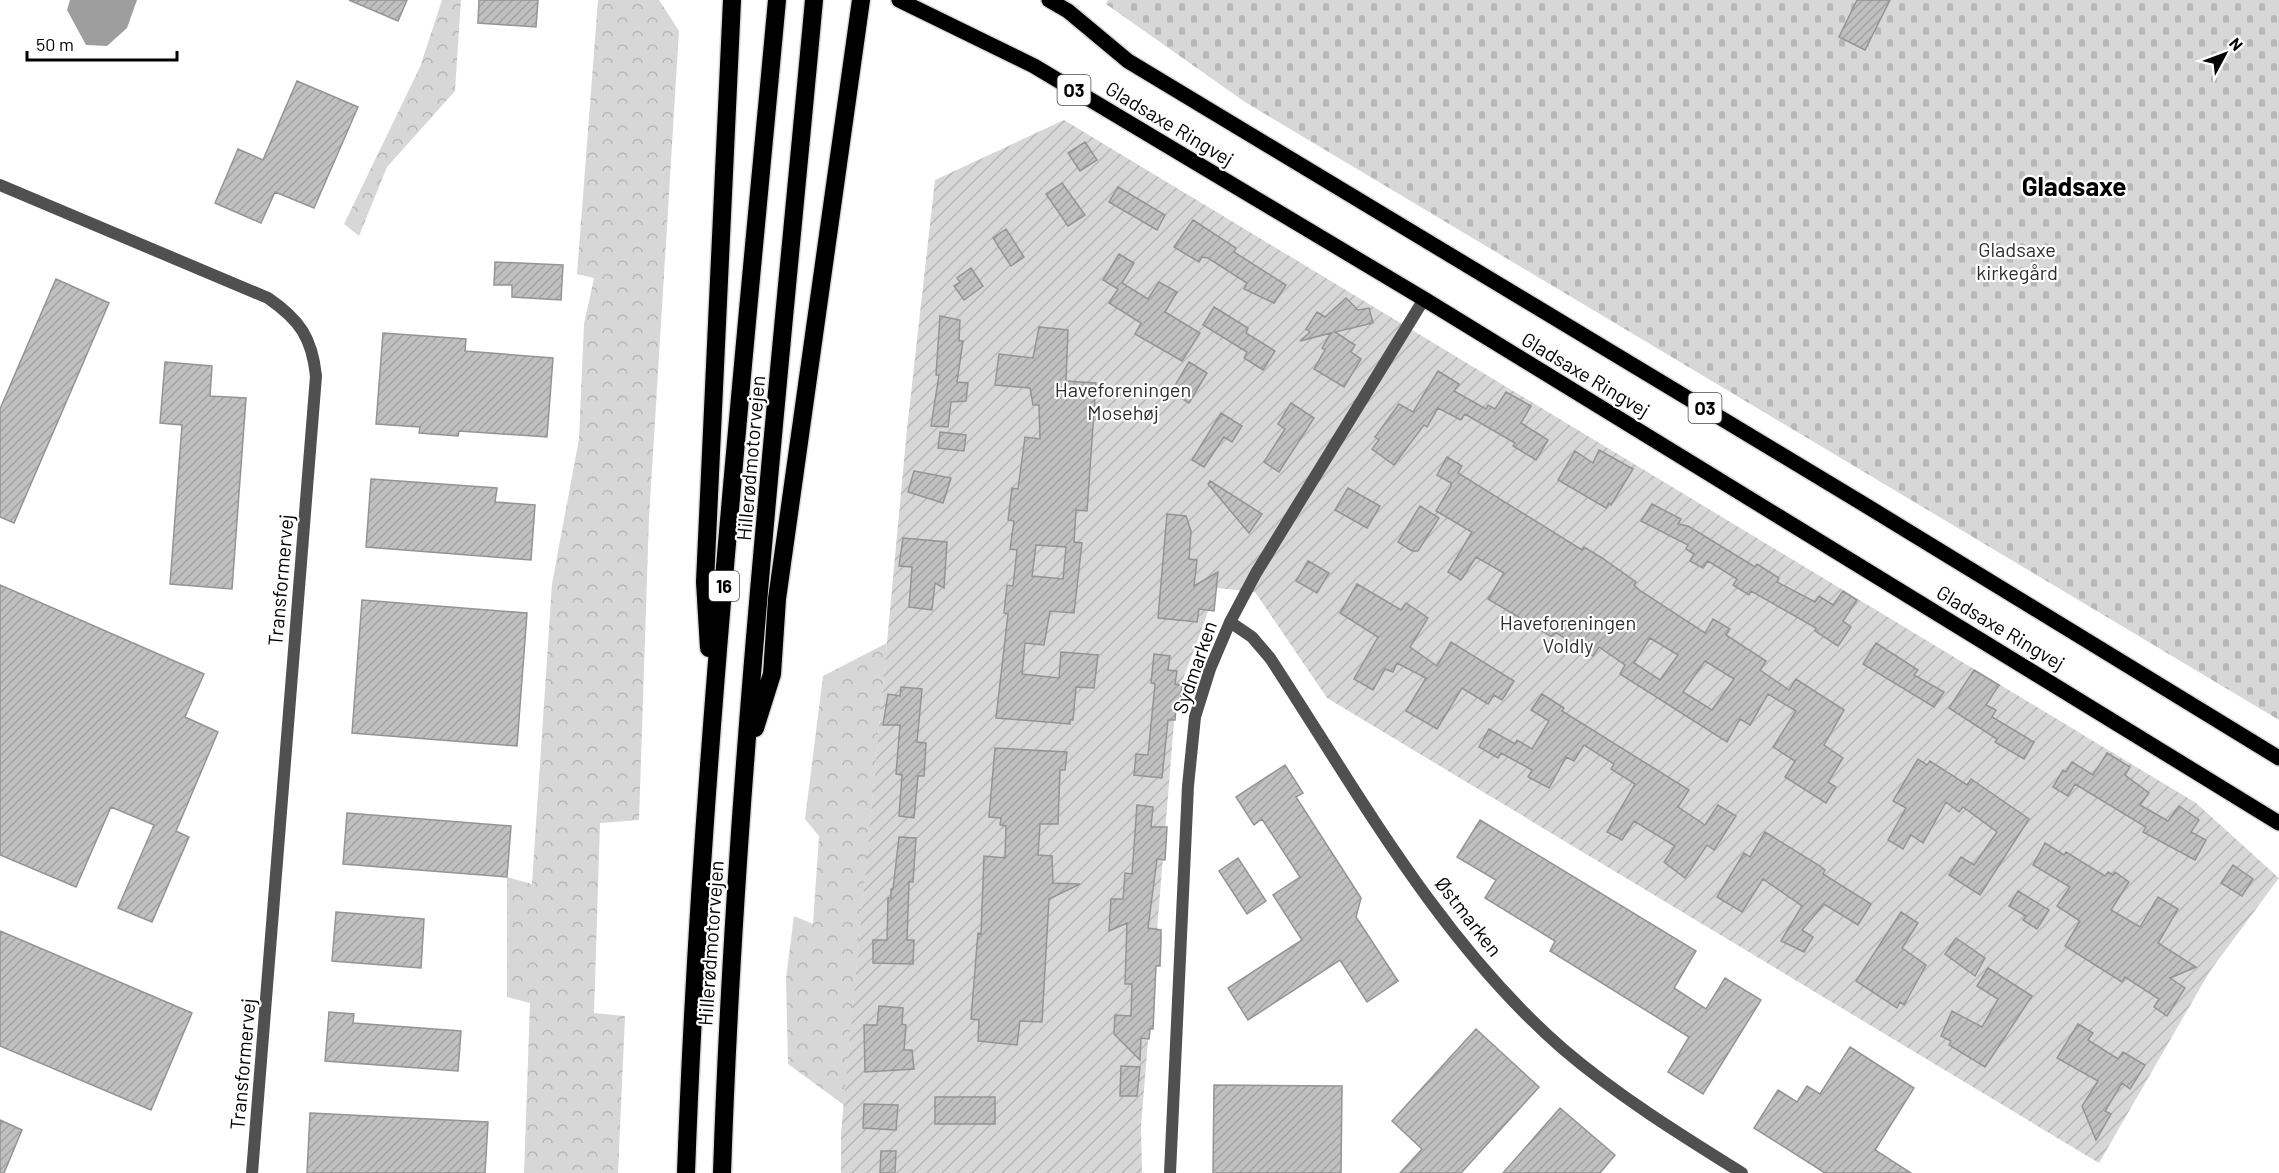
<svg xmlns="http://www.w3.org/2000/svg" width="2279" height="1173" font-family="Barlow,sans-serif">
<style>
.forest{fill:url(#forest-crowns)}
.cemetery{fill:url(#cemetery-stones)}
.garden{fill:url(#garden-furrows)}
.water{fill:#9e9e9e}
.building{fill:url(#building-hatch);stroke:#949494;stroke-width:1.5;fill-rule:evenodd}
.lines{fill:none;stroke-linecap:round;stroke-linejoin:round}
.primary-casing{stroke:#dbdbdb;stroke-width:18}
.highway-casing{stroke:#dbdbdb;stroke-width:21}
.street{stroke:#505050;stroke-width:12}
.primary{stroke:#000;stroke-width:15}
.highway{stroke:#000;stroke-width:18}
.labels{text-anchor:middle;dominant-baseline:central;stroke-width:4.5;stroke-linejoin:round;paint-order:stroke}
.shield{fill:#fff;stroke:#4c4c4c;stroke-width:1.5}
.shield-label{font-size:18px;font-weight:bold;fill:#000}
.street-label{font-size:20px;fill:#000;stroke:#fff}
.park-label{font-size:20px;fill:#2e2e2e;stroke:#fff}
.district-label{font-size:26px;font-weight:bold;fill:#000;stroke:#fff}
</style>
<defs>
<pattern id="forest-crowns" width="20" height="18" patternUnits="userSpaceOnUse" patternTransform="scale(1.5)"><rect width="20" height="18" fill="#d7d7d7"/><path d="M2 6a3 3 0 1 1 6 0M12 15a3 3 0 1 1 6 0" fill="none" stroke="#b7b7b7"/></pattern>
<pattern id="cemetery-stones" width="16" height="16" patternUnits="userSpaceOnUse" patternTransform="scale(1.5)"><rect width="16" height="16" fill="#d7d7d7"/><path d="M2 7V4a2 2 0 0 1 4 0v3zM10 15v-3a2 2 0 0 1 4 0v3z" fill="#b7b7b7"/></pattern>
<pattern id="garden-furrows" width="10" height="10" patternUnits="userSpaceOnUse" patternTransform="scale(1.5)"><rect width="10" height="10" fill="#d7d7d7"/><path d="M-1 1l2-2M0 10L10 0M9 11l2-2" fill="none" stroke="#b7b7b7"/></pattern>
<pattern id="building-hatch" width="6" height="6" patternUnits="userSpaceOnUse" patternTransform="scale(1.5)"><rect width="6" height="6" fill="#c0c0c0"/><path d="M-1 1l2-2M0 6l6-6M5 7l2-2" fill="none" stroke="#a3a3a3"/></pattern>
</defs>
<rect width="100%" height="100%" fill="#fff"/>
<path class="forest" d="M 442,0 L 461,0 L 455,91 L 387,167 L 359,236 L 344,224 L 420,67 Z
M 598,0 L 659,0 L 679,31 L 649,518 L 639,820 L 600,823 L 594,1013 L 625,1016 L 618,1173 L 524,1173 L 530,1003 L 507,997 L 507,877 L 532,884 L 552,584 L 579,439 L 584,324 L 594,278 L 577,274 Z
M 887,643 L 844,1105 L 788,1064 L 786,978 L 794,916 L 813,924 L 819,836 L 805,819 L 823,676 Z"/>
<path class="cemetery" d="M 1108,0 L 2279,0 L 2279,720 L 1245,102 L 1106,4 Z"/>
<path class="garden" d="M 1064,120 L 2196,803 L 2279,878 L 2210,971 L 2099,1163 L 1327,698 L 1255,592 L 1217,588 L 1176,698 L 1141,1126 L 1142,1173 L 841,1173 L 841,1133 L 907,429 L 935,180 Z"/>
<path class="water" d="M 70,0 L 137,0 L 127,28 L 107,46 L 86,45 L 67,10 Z"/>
<path class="building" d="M 349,0 L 407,0 L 398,21 Z
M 479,0 L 538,0 L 536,27 L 478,23 Z
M 1857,0 L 1890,0 L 1865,50 L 1839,37 Z
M 297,81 L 358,107 L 314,208 L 275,192 L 261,223 L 215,203 L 238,149 L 263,160 Z
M 1085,142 L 1097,160 L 1080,171 L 1068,153 Z
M 1062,183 L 1085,215 L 1068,226 L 1046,194 Z
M 1118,187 L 1165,215 L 1157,230 L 1109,202 Z
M 1193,220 L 1236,248 L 1234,252 L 1286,285 L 1274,303 L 1244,289 L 1247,283 L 1208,258 L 1202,257 L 1199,262 L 1174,247 Z
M 1006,229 L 1024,257 L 1011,266 L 993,238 Z
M 1119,254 L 1134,263 L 1122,283 L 1148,299 L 1159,282 L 1177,292 L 1165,312 L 1200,333 L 1182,361 L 1135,334 L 1141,323 L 1109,303 L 1118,289 L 1103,280 Z
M 495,262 L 563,265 L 561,300 L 512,297 L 512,285 L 494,285 Z
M 971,268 L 983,286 L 964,300 L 954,286 L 960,282 L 957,278 Z
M 56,279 L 109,303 L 14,523 L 0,517 L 0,409 Z
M 1346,298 L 1358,310 L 1369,308 L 1373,323 L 1335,332 L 1355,345 L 1351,352 L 1361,359 L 1344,387 L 1314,369 L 1325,350 L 1322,348 L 1331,333 L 1300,341 L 1310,332 L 1306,329 L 1317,312 L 1325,317 Z
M 1214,307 L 1248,328 L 1246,333 L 1275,351 L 1263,370 L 1244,358 L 1247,352 L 1203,325 Z
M 940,316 L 960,320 L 959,341 L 963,341 L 957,382 L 968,383 L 966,401 L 951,402 L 948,427 L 931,426 L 939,375 L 936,375 Z
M 1039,327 L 1068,330 L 1066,381 L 1096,383 L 1087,511 L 1076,510 L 1074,542 L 1082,543 L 1074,613 L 1050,611 L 1044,645 L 1025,643 L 1022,674 L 1059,678 L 1061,652 L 1098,655 L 1094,688 L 1076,687 L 1073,720 L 1070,720 L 1070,724 L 996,718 L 1008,614 L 1004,613 L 1007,585 L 1013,586 L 1017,550 L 1010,549 L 1014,521 L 1008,520 L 1012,488 L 1018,489 L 1025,437 L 1040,439 L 1039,405 L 1033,405 L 1030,388 L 995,385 L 999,354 L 1033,358 ZM 1036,545 L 1066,547 L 1063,579 L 1032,576 Z
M 383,333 L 466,339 L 465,351 L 553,358 L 547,437 L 459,431 L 458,436 L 419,433 L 420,427 L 376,424 Z
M 165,362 L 212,366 L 210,396 L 246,398 L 232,589 L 170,584 L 182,425 L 160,423 Z
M 1189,362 L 1207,373 L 1189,403 L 1171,392 Z
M 1438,371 L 1459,384 L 1454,391 L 1486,409 L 1488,405 L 1495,409 L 1506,392 L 1531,406 L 1521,423 L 1548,440 L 1536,460 L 1513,446 L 1515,443 L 1465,414 L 1461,420 L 1438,408 L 1427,427 L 1424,425 L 1394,465 L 1372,449 L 1379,440 L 1375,437 L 1399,404 L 1413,412 Z
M 1291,403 L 1314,418 L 1279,472 L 1264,462 L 1285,429 L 1278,424 Z
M 1221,413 L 1242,426 L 1232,442 L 1224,437 L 1204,467 L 1192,460 Z
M 940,432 L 966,435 L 964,451 L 938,448 Z
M 1599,450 L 1633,469 L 1611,505 L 1609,503 L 1606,508 L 1558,480 L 1575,451 L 1593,463 Z
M 1447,457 L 1462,466 L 1458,473 L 1582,550 L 1584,547 L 1602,558 L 1636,582 L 1634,585 L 1639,590 L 1705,633 L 1713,619 L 1730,629 L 1726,635 L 1766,661 L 1760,670 L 1789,690 L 1796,679 L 1844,710 L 1824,745 L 1843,758 L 1828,782 L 1836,787 L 1826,803 L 1785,777 L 1795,761 L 1773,747 L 1796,711 L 1768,694 L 1750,725 L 1740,719 L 1727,742 L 1620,674 L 1625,665 L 1599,647 L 1593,656 L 1555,632 L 1552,637 L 1488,599 L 1504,573 L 1476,557 L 1461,580 L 1448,572 L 1472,532 L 1436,511 L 1451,486 L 1451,483 L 1437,475 ZM 1650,638 L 1678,655 L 1660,680 L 1634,663 ZM 1705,661 L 1734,679 L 1712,710 L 1683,692 Z
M 914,471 L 951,478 L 943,503 L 908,492 Z
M 371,479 L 497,488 L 495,502 L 535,505 L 531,560 L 366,547 Z
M 1210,481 L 1262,514 L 1249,533 L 1208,484 Z
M 1348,488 L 1380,506 L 1367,528 L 1335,510 Z
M 1652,504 L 1681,519 L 1678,524 L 1688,526 L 1755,567 L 1757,564 L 1779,578 L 1777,582 L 1815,602 L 1819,596 L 1833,605 L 1843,591 L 1857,600 L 1843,621 L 1851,627 L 1838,646 L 1815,631 L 1816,628 L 1751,591 L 1749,595 L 1733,585 L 1737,579 L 1708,561 L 1703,568 L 1690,561 L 1694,554 L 1686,549 L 1688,545 L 1641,521 Z
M 1420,506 L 1439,518 L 1418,551 L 1412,551 L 1398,542 Z
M 1167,514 L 1186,516 L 1191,531 L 1189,559 L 1197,560 L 1194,586 L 1218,572 L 1214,611 L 1199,609 L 1197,622 L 1158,618 Z
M 903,538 L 947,542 L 944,588 L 935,583 L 932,610 L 909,607 L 912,567 L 899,566 Z
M 1308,561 L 1329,573 L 1317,593 L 1296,581 Z
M 1357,584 L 1401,610 L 1406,603 L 1428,618 L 1410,647 L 1437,666 L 1451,642 L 1514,681 L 1502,700 L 1494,695 L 1488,704 L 1462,688 L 1437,729 L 1406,711 L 1426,678 L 1397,663 L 1393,672 L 1385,669 L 1373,690 L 1354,679 L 1378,637 L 1340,613 Z
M 0,585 L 204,674 L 185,717 L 218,732 L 176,831 L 189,837 L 152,922 L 118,908 L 154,825 L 111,807 L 76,887 L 0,855 Z
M 362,600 L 527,613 L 517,746 L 352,733 Z
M 1876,643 L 1918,670 L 1914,675 L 1944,692 L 1934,707 L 1863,664 Z
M 1154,654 L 1170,656 L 1168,670 L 1177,671 L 1175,684 L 1182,685 L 1180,707 L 1176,707 L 1175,720 L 1168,720 L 1162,778 L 1134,775 L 1136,754 L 1148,755 L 1155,684 L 1151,683 Z
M 1974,670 L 1999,685 L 1986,705 L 1996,710 L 1992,717 L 2034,742 L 2024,759 L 1995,742 L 1997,739 L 1949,708 Z
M 901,687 L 922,689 L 917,742 L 926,743 L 924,776 L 918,776 L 914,818 L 899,816 L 902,775 L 896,774 L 900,725 L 883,725 L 888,694 L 900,696 Z
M 1542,694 L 1564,708 L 1562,711 L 1689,790 L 1678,807 L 1705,825 L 1718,805 L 1736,816 L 1714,850 L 1707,845 L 1685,878 L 1664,862 L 1675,846 L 1634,821 L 1622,840 L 1607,832 L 1635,784 L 1611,769 L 1614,764 L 1584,745 L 1574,761 L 1566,757 L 1549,788 L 1528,777 L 1532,770 L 1501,753 L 1498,758 L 1479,747 L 1489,729 L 1515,744 L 1517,740 L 1532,749 L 1549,721 L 1531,710 Z
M 995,748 L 1067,752 L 1065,770 L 1060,770 L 1058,824 L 1040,824 L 1038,855 L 1052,856 L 1053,883 L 1080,884 L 1049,899 L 1042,1022 L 1020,1021 L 1017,1045 L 978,1041 L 979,1020 L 971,1019 L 978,933 L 981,934 L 984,856 L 1005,858 L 1006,826 L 1000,825 L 1001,818 L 989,817 Z
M 2107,753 L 2130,767 L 2125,775 L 2149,793 L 2140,805 L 2168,821 L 2179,806 L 2199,820 L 2191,832 L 2206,840 L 2195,860 L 2143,832 L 2146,827 L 2075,784 L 2068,796 L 2053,787 L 2063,770 L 2066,772 L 2072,762 L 2093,775 Z
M 1918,759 L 1927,765 L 1930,761 L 1967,785 L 1971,779 L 2029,819 L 1980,895 L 1949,875 L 1961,857 L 1974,865 L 1997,832 L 1963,807 L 1959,812 L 1946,802 L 1923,843 L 1911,835 L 1903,849 L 1888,840 L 1906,808 L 1893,801 Z
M 1285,765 L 1303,793 L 1296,797 L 1361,898 L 1356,917 L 1398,981 L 1367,1002 L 1340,960 L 1248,1020 L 1228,988 L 1302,940 L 1273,895 L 1300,877 L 1262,819 L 1254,825 L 1236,797 Z
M 1137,805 L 1153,807 L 1151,827 L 1167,827 L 1165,860 L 1157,859 L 1148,928 L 1161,930 L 1161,941 L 1160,966 L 1156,966 L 1153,1029 L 1150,1029 L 1149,1039 L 1141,1038 L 1140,1060 L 1114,1034 L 1115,1015 L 1131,1016 L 1132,984 L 1125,984 L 1127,923 L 1109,931 L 1111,899 L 1123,899 L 1125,873 L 1132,874 Z
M 347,813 L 511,826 L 507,877 L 343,864 Z
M 1480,820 L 1696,951 L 1674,988 L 1706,1009 L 1725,978 L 1761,1000 L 1703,1094 L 1668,1072 L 1689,1037 L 1550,951 L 1555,941 L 1485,898 L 1496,880 L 1457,857 Z
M 1765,832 L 1820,866 L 1825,870 L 1823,874 L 1871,904 L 1858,925 L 1824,904 L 1802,930 L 1813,937 L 1804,952 L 1781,941 L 1802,906 L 1763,879 L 1742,912 L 1717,897 L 1744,853 L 1750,857 Z
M 899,837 L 916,838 L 913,882 L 909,882 L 907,940 L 914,940 L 913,964 L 873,963 L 873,940 L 887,940 L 888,898 L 891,898 L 891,889 L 893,889 Z
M 2045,843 L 2064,855 L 2066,852 L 2105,876 L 2108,872 L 2113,875 L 2115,872 L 2129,882 L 2111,910 L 2140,927 L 2158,897 L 2178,909 L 2158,943 L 2196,967 L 2170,978 L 2185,988 L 2167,1016 L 2154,1007 L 2159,999 L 2125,977 L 2122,982 L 2065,946 L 2080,921 L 2057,906 L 2070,887 L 2033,865 Z
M 1238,858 L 1266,901 L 1247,914 L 1219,871 Z
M 2233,865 L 2253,879 L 2242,896 L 2221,883 Z
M 2018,891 L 2049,910 L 2037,929 L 2023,920 L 2026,916 L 2009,906 Z
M 336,912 L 424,919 L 421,968 L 332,961 Z
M 1901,912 L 1918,923 L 1902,948 L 1926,965 L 1904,1005 L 1900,1002 L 1897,1008 L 1856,981 Z
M 0,931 L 192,1013 L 151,1110 L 0,1046 Z
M 1956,938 L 1985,958 L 1975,976 L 1945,954 Z
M 1988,968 L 2032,996 L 1985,1067 L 1949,1045 L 1951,1041 L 1941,1036 L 1952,1011 L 1982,1027 L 1998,999 L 1977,986 Z
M 879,1006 L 903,1008 L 902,1024 L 906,1025 L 904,1050 L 912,1050 L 914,1069 L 865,1072 L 864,1025 L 877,1025 Z
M 329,1012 L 354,1014 L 353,1023 L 461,1031 L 458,1071 L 325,1061 Z
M 2078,1024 L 2093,1033 L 2088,1040 L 2118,1059 L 2123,1052 L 2145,1065 L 2130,1089 L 2122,1083 L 2105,1111 L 2111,1114 L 2096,1140 L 2082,1106 L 2098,1081 L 2057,1058 Z
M 1476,1029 L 1539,1087 L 1461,1173 L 1400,1173 L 1422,1149 L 1392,1121 Z
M 1850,1047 L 1914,1088 L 1875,1150 L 1911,1173 L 1825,1173 L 1754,1128 L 1778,1090 L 1797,1102 L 1807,1086 L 1820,1094 Z
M 1121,1066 L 1140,1067 L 1137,1096 L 1120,1096 Z
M 1214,1085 L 1342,1086 L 1341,1173 L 1213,1173 Z
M 935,1097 L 995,1097 L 995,1124 L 935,1124 Z
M 864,1104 L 898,1105 L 896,1130 L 863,1128 Z
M 1560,1108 L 1615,1155 L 1600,1173 L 1503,1173 Z
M 310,1113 L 488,1122 L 485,1173 L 307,1173 Z
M 0,1120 L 22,1130 L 4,1173 L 0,1173 Z
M 881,1151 L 896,1151 L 895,1173 L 880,1173 Z"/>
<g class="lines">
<defs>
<path id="primary" d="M 899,0 L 1034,66 L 1424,299 L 2279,823
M 1049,0 L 1068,11 L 1128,61 L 1870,508 L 2279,758"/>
<path id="highway" d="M 709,648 L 705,582 L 732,0
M 755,728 L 772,674 L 777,599 L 861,0
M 686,1173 C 700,781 741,391 777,0
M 722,1173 C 735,781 778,391 814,0"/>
</defs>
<use href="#primary" class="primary-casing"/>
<use href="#highway" class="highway-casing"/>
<path class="street" d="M 0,185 L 268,298 C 300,320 312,338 316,376 L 252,1173
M 1230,622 L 1252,637 L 1270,658 C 1359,794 1440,942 1563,1049 C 1618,1096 1681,1135 1742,1173
M 1170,1173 L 1188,786 L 1195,717 L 1210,669 L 1230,622 L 1256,573 L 1424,299"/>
<use href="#primary" class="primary"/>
<use href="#highway" class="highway"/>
</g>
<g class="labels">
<g class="shield">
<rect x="1057.5" y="75" width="33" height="30" rx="4.5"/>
<rect x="1688.5" y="393" width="33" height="30" rx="4.5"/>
<rect x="709" y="571" width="30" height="30" rx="4.5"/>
</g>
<g class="shield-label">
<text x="1074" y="90">O3</text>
<text x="1705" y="408">O3</text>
<text x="724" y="586">16</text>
</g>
<g class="street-label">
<text transform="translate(1170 123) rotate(31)">Gladsaxe Ringvej</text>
<text transform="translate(1586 374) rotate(31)">Gladsaxe Ringvej</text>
<text transform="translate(750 458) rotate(-85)">Hillerødmotorvejen</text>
<text transform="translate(280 580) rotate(-85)">Transformervej</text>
<text transform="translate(2001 627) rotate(31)">Gladsaxe Ringvej</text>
<text transform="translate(1194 667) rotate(-71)">Sydmarken</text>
<text transform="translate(1469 916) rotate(52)">Østmarken</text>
<text transform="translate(710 943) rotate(-86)">Hillerødmotorvejen</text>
<text transform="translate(242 1064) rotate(-85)">Transformervej</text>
</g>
<g class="park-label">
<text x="2017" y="249">Gladsaxe<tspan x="2017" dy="23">kirkegård</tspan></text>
<text x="1123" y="389">Haveforeningen<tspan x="1123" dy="23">Mosehøj</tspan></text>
<text x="1568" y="622">Haveforeningen<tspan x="1568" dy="23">Voldly</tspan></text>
</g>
<g class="district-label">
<text x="2074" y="185">Gladsaxe</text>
</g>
</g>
<g transform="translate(2225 54) rotate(49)" stroke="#ffffff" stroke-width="4.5" paint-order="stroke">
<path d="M0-4.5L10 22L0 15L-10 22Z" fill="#000000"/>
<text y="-9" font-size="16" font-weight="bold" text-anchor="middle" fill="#000000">N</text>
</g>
<path d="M27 51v9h150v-9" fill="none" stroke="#000000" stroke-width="3"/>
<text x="36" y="51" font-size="18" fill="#000000" stroke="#ffffff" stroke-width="4.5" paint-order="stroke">50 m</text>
</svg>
